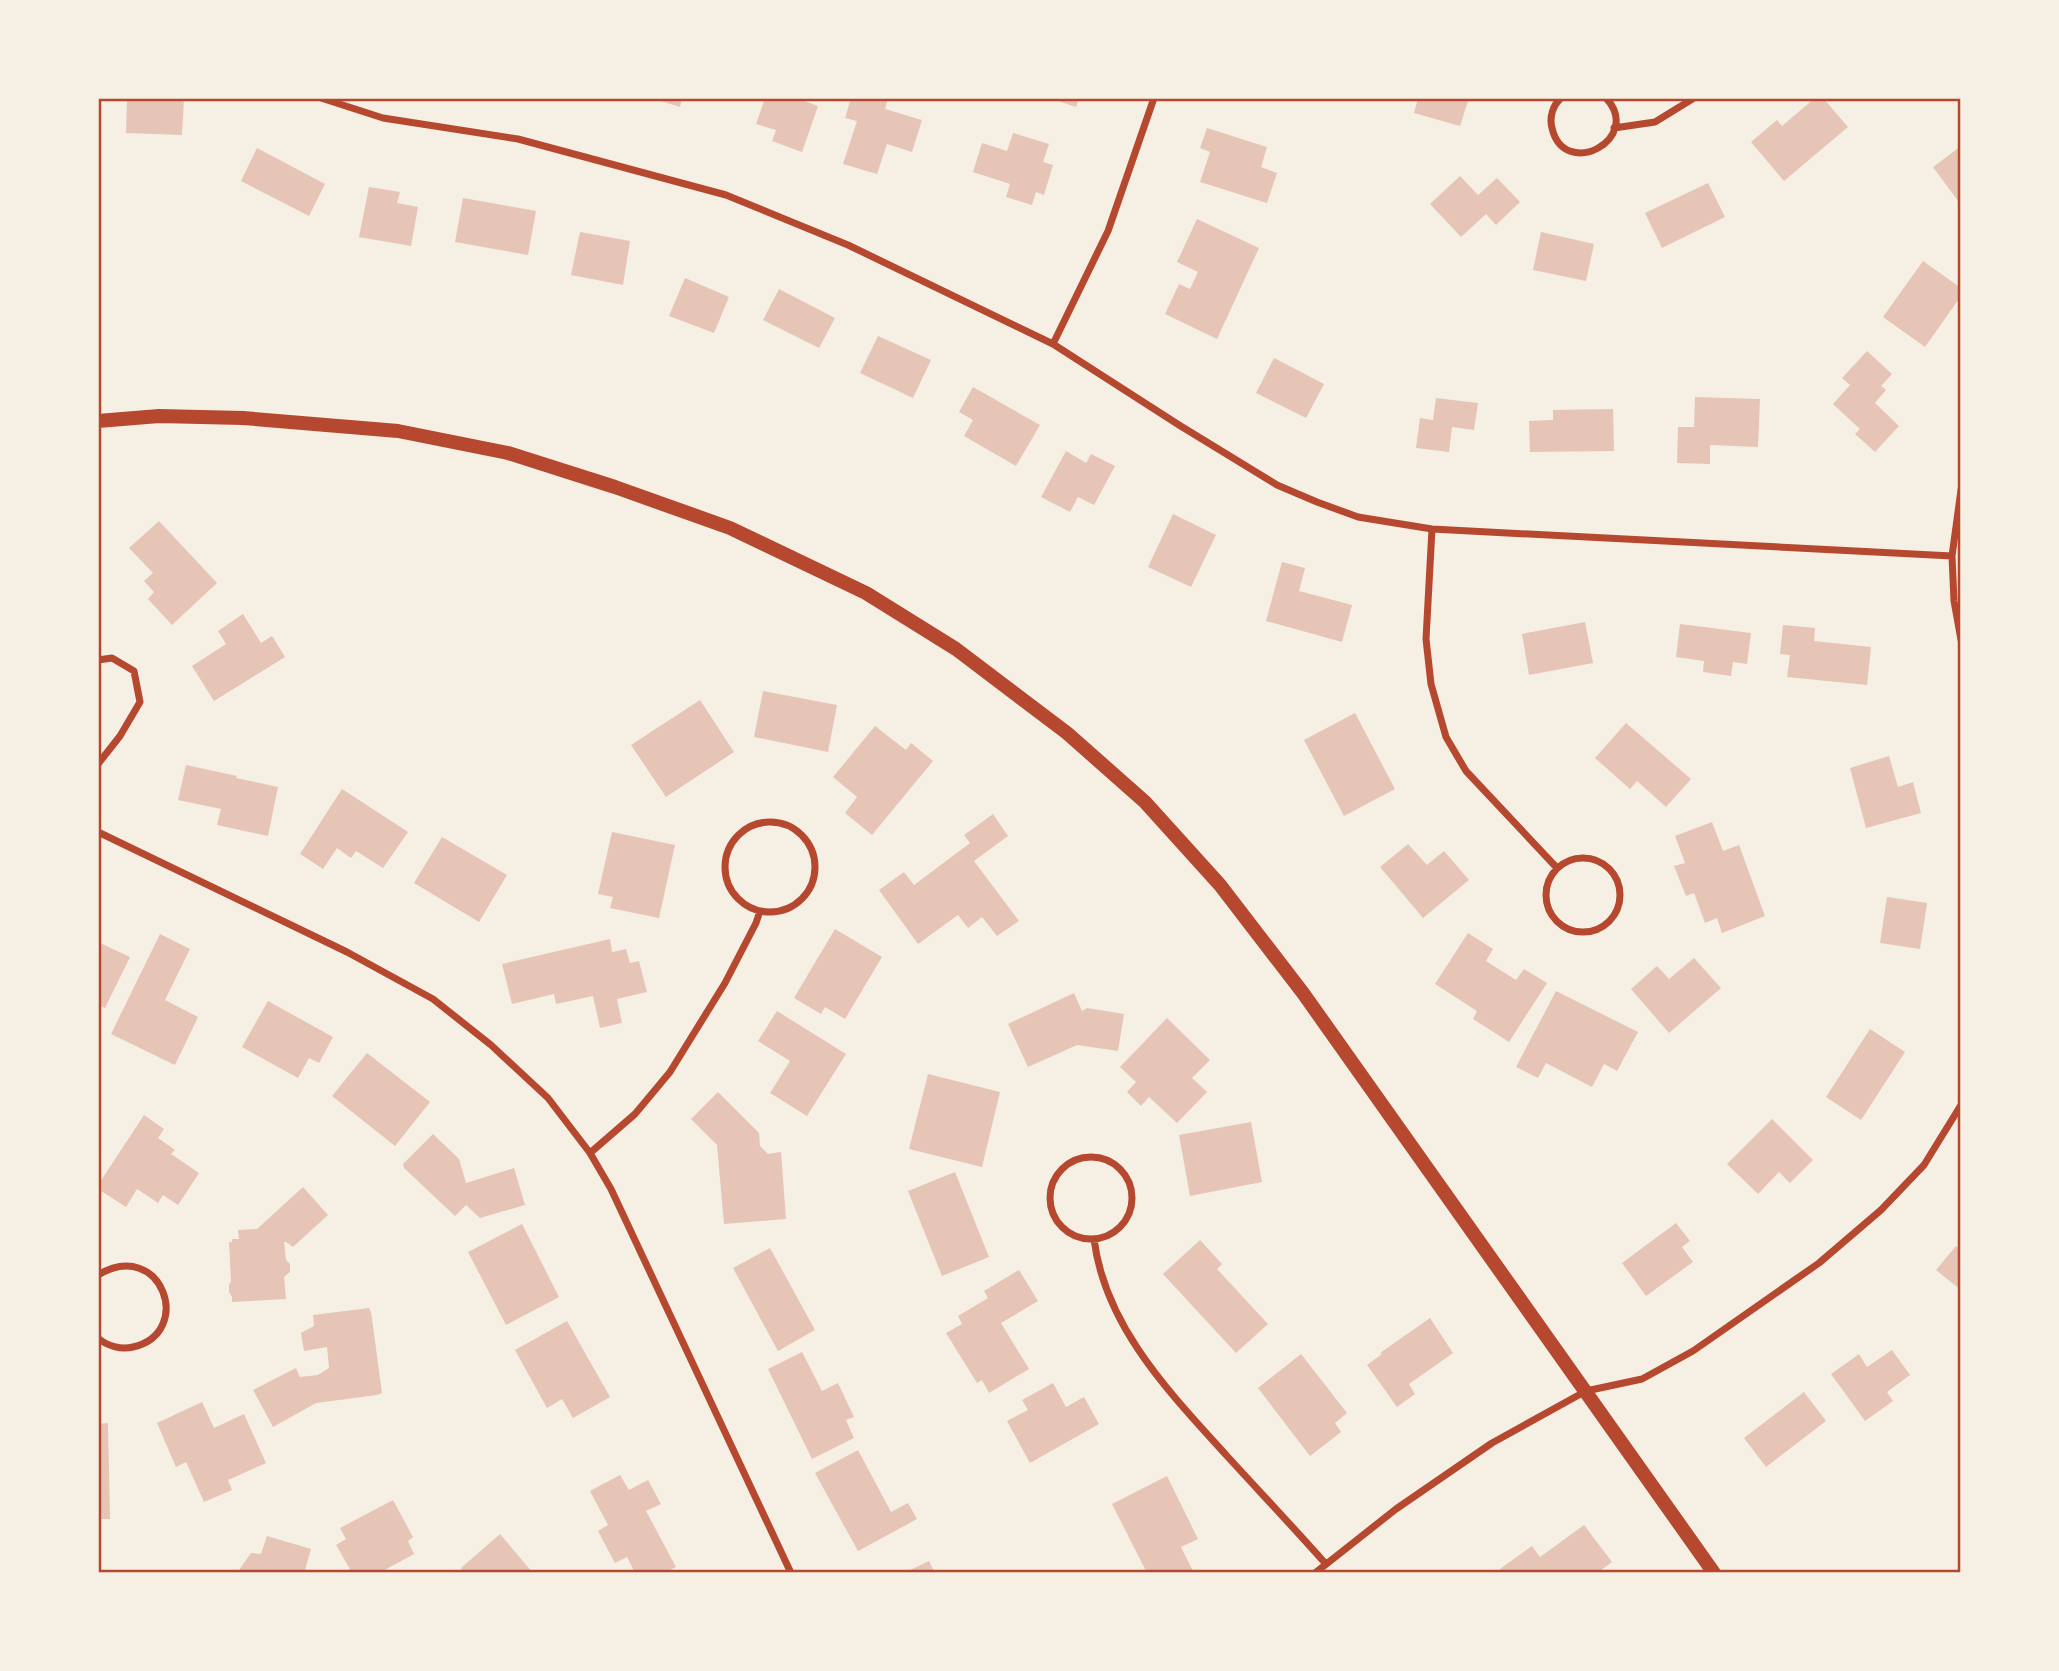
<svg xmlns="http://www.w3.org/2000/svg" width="2059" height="1671" font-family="'Roboto Condensed',sans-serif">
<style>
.building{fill:#e6c5b7}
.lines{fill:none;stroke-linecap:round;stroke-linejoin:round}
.minor{stroke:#b5482f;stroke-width:7}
.secondary{stroke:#b5482f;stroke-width:14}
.neatline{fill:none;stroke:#b5482f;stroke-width:2.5}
</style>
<rect width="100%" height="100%" fill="#f6efe4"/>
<path class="building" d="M 127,98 L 184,98 L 182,135 L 126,133 Z
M 651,98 L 682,98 L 680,107 Z
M 765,98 L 796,98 L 818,106 L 802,152 L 772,141 L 776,130 L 756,124 Z
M 851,98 L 888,98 L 885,109 L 922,120 L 912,152 L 887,144 L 877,174 L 843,164 L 857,121 L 845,118 Z
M 1049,98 L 1079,98 L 1076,107 Z
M 1418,98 L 1469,98 L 1460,126 L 1414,113 Z
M 1815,98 L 1823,98 L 1848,127 L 1784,181 L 1751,142 L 1777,120 L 1782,126 Z
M 1207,128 L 1267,147 L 1261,167 L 1277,173 L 1267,203 L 1200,182 L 1210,152 L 1200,148 Z
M 1013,133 L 1049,144 L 1043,162 L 1053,165 L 1044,195 L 1036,192 L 1032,205 L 1006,197 L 1010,184 L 973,172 L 982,143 L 1007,151 Z
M 1961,146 L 1961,205 L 1933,167 Z
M 257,148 L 325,184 L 309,216 L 241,181 Z
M 1460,176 L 1478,195 L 1497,178 L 1520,202 L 1496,225 L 1486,214 L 1461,237 L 1430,204 Z
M 1708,183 L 1725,217 L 1662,248 L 1645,213 Z
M 369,187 L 400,192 L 397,203 L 418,207 L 411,246 L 359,237 Z
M 463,198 L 536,211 L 528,255 L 455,242 Z
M 1197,219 L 1259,248 L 1217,339 L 1165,314 L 1179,284 L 1190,289 L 1198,272 L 1177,262 Z
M 580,232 L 630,241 L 623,285 L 571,275 Z
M 1541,232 L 1594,244 L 1586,281 L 1533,270 Z
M 1923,261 L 1961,288 L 1961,296 L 1925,347 L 1883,317 Z
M 685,278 L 729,297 L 714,333 L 669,316 Z
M 779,289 L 835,318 L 819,348 L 763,320 Z
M 878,336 L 931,360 L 913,398 L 860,373 Z
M 1867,351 L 1892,374 L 1881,386 L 1886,390 L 1875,403 L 1899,426 L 1875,452 L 1855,434 L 1860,429 L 1833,404 L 1850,385 L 1842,378 Z
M 1274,358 L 1324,384 L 1306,418 L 1256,393 Z
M 973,387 L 1040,425 L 1016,466 L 964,436 L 973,420 L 959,412 Z
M 1695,397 L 1760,399 L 1758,447 L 1710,445 L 1710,464 L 1677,463 L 1678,427 L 1694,427 Z
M 1436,398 L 1478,403 L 1474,430 L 1452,427 L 1449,452 L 1416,448 L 1420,418 L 1433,420 Z
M 1613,409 L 1614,451 L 1530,452 L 1529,421 L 1553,420 L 1553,410 Z
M 1066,451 L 1086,463 L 1091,454 L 1115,466 L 1094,505 L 1078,497 L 1070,512 L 1041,497 Z
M 1173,514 L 1216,535 L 1191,587 L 1148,567 Z
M 159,521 L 217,583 L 172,625 L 148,599 L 154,592 L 144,581 L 153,573 L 129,548 Z
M 1282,562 L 1305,568 L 1299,591 L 1352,605 L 1342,642 L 1266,621 Z
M 243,614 L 261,643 L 272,636 L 285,657 L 214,701 L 192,666 L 226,644 L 218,631 Z
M 1585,622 L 1593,663 L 1529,675 L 1522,634 Z
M 1680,624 L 1751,633 L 1747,664 L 1733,662 L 1731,676 L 1703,672 L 1704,661 L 1676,657 Z
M 1783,625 L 1815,628 L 1814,641 L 1871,647 L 1867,685 L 1787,677 L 1790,655 L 1780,654 Z
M 763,691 L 837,705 L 828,752 L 754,737 Z
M 700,700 L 734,752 L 666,797 L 631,745 Z
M 1355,713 L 1395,789 L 1344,816 L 1304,740 Z
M 1626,723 L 1691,779 L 1666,807 L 1637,781 L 1630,789 L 1595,758 Z
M 875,726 L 906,750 L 911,743 L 933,761 L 872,835 L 845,813 L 857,797 L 833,777 Z
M 1889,756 L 1898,787 L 1913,782 L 1921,813 L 1866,828 L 1850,768 Z
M 186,765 L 237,776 L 236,778 L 278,787 L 268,836 L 217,825 L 221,809 L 178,800 Z
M 342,789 L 408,832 L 383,868 L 356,851 L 351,858 L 337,848 L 323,869 L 300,854 Z
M 993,814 L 1008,836 L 974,861 L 1019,921 L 997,936 L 982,917 L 968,928 L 958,915 L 918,944 L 879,890 L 904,872 L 914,885 L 970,843 L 964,835 Z
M 1712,822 L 1723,851 L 1739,845 L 1765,916 L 1722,933 L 1717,918 L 1705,923 L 1694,893 L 1686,896 L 1674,866 L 1685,863 L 1675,836 Z
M 612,832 L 675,845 L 659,918 L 610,908 L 613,897 L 598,894 Z
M 442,837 L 507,875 L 479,922 L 414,883 Z
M 1408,844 L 1427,865 L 1444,851 L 1469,880 L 1423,918 L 1380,867 Z
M 1887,897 L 1927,903 L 1920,949 L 1880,943 Z
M 835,929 L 882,957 L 845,1019 L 825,1007 L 821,1014 L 794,998 Z
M 1468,933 L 1493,949 L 1486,961 L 1516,980 L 1524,969 L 1547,983 L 1509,1042 L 1473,1019 L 1477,1011 L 1435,984 Z
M 160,934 L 190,949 L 165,1000 L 198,1017 L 175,1065 L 111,1034 Z
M 610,939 L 612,952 L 626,949 L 630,963 L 639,961 L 647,992 L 617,999 L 622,1023 L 600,1028 L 593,996 L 556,1004 L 554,994 L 512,1004 L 502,964 Z
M 98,942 L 130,957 L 105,1008 L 98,1005 Z
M 1694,958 L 1721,988 L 1669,1033 L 1631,989 L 1657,966 L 1669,979 Z
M 1556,991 L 1638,1032 L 1617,1071 L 1604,1064 L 1592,1087 L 1546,1063 L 1538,1078 L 1516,1067 Z
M 1074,993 L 1082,1011 L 1087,1008 L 1124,1014 L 1118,1051 L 1077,1045 L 1028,1067 L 1008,1024 Z
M 268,1001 L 333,1037 L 319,1063 L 309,1058 L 298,1078 L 242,1047 Z
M 777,1011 L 846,1054 L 807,1116 L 770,1093 L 790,1061 L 758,1041 Z
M 1167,1018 L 1210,1060 L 1192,1078 L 1207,1092 L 1177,1123 L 1149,1097 L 1141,1106 L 1127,1092 L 1136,1082 L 1120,1067 Z
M 1870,1029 L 1905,1052 L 1861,1120 L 1826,1097 Z
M 367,1053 L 430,1102 L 395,1146 L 332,1096 Z
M 928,1074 L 1000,1092 L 982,1167 L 909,1149 Z
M 718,1092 L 759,1133 L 760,1146 L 768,1154 L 781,1152 L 786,1219 L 724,1224 L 717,1145 L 691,1119 Z
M 144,1115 L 164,1129 L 158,1138 L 175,1150 L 171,1154 L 199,1173 L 178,1205 L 163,1195 L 158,1203 L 137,1189 L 126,1207 L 98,1189 L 98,1185 Z
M 1772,1119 L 1813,1160 L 1790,1183 L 1779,1172 L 1758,1194 L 1727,1164 Z
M 1251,1122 L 1262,1182 L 1190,1196 L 1179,1135 Z
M 433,1134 L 459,1159 L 466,1183 L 514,1168 L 525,1205 L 480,1218 L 466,1205 L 455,1216 L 404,1168 L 403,1164 Z
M 955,1172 L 989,1257 L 942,1276 L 908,1191 Z
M 303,1187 L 328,1215 L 293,1247 L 286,1242 L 284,1242 L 286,1260 L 290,1264 L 290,1272 L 284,1277 L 286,1299 L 232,1302 L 232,1297 L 229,1292 L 229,1284 L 231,1282 L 229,1242 L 232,1242 L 232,1239 L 239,1239 L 238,1230 L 257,1229 Z
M 1676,1223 L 1690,1241 L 1682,1247 L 1693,1262 L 1646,1296 L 1622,1263 Z
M 522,1224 L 559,1297 L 506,1325 L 468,1252 Z
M 1200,1240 L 1222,1264 L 1217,1269 L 1268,1324 L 1236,1353 L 1163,1274 Z
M 1956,1246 L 1961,1250 L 1961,1290 L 1936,1270 Z
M 770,1248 L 815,1330 L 778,1351 L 733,1268 Z
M 1019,1270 L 1038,1301 L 1001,1323 L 1029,1369 L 989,1393 L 982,1380 L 977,1383 L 946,1333 L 962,1324 L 958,1316 L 988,1298 L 984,1291 Z
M 369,1308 L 371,1312 L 382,1393 L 377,1395 L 316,1403 L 273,1427 L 253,1390 L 296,1368 L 300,1377 L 318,1375 L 329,1368 L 327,1347 L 304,1351 L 301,1333 L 314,1326 L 313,1315 Z
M 1430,1318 L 1453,1353 L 1409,1384 L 1415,1394 L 1397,1407 L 1367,1365 L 1382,1354 L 1380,1353 Z
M 567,1321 L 610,1397 L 573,1418 L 562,1399 L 547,1408 L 515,1350 Z
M 1892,1350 L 1910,1375 L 1887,1392 L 1893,1401 L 1865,1421 L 1831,1374 L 1859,1354 L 1867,1367 Z
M 802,1352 L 822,1391 L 838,1383 L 854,1417 L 846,1420 L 854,1438 L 812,1459 L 768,1369 Z
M 1301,1354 L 1347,1413 L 1335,1423 L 1341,1432 L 1310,1456 L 1258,1388 Z
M 1053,1383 L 1066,1407 L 1084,1397 L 1099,1424 L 1030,1463 L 1007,1421 L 1028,1410 L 1022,1400 Z
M 1804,1392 L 1826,1421 L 1766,1467 L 1744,1438 Z
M 202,1402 L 214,1428 L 244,1414 L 266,1463 L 228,1480 L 232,1490 L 204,1502 L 186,1462 L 176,1467 L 157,1423 Z
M 108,1423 L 110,1519 L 98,1519 L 98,1424 Z
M 858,1450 L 891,1512 L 908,1503 L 917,1519 L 858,1551 L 815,1473 Z
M 620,1475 L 629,1490 L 648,1480 L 661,1504 L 646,1511 L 676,1567 L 664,1573 L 635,1573 L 627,1557 L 615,1563 L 598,1531 L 608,1525 L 590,1491 Z
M 1167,1476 L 1198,1539 L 1181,1547 L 1194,1573 L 1147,1573 L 1112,1504 Z
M 393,1500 L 413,1537 L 408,1541 L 414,1554 L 379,1573 L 343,1573 L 350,1569 L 336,1545 L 346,1539 L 340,1528 Z
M 1584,1525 L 1612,1562 L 1597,1573 L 1504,1573 L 1500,1569 L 1532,1546 L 1540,1557 Z
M 500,1534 L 533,1573 L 465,1573 L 461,1568 Z
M 267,1536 L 311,1549 L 305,1570 L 307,1573 L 237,1573 L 251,1553 L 261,1554 Z
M 929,1561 L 935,1573 L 904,1573 Z"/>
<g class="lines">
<path class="minor" d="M 321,98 L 383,118 L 518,139 L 726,195 L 848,245 L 1053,344 L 1179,425 L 1277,485 L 1317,502 L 1358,517 L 1432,529 L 1952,556
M 1561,98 C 1553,105 1549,117 1552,128 C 1564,181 1644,139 1606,98
M 1614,128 L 1655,122 L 1694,98
M 1053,344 L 1108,231 L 1154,98
M 1961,490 L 1952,556 L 1954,601 L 1961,640
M 1432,529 L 1426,639 L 1431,684 L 1446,737 L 1466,771 L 1557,868
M 98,660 L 112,658 L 134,671 L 140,702 L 120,736 L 98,764
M725 867a45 45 0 1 1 90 0a45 45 0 1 1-90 0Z
M 98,832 L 347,952 L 433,999 L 491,1045 L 548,1098 L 590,1153 L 611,1189 L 791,1573
M1546 895a37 37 0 1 1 74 0a37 37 0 1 1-74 0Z
M 590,1153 L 635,1114 L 670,1072 L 725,983 L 756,923 L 760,911
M1050 1198a41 41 0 1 1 82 0a41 41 0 1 1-82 0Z
M 1094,1239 C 1105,1327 1170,1393 1227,1456 C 1260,1492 1293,1527 1325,1563
M 98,1275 C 162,1237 195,1333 133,1347 C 121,1350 107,1346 98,1338
M 1315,1573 L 1396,1509 L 1492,1443 L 1586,1391 L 1642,1379 L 1693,1351 L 1819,1263 L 1881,1210 L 1924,1165 L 1961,1105"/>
<path class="secondary" d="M 98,421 L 159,416 L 243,418 L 398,431 L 508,453 L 615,487 L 730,528 L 866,593 L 956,649 L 1067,733 L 1145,802 L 1220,885 L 1303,993 L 1714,1573"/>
</g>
<rect width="2059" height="1671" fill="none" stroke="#f6efe4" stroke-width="200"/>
<rect x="100" y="100" width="1859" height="1471" class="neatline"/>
</svg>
